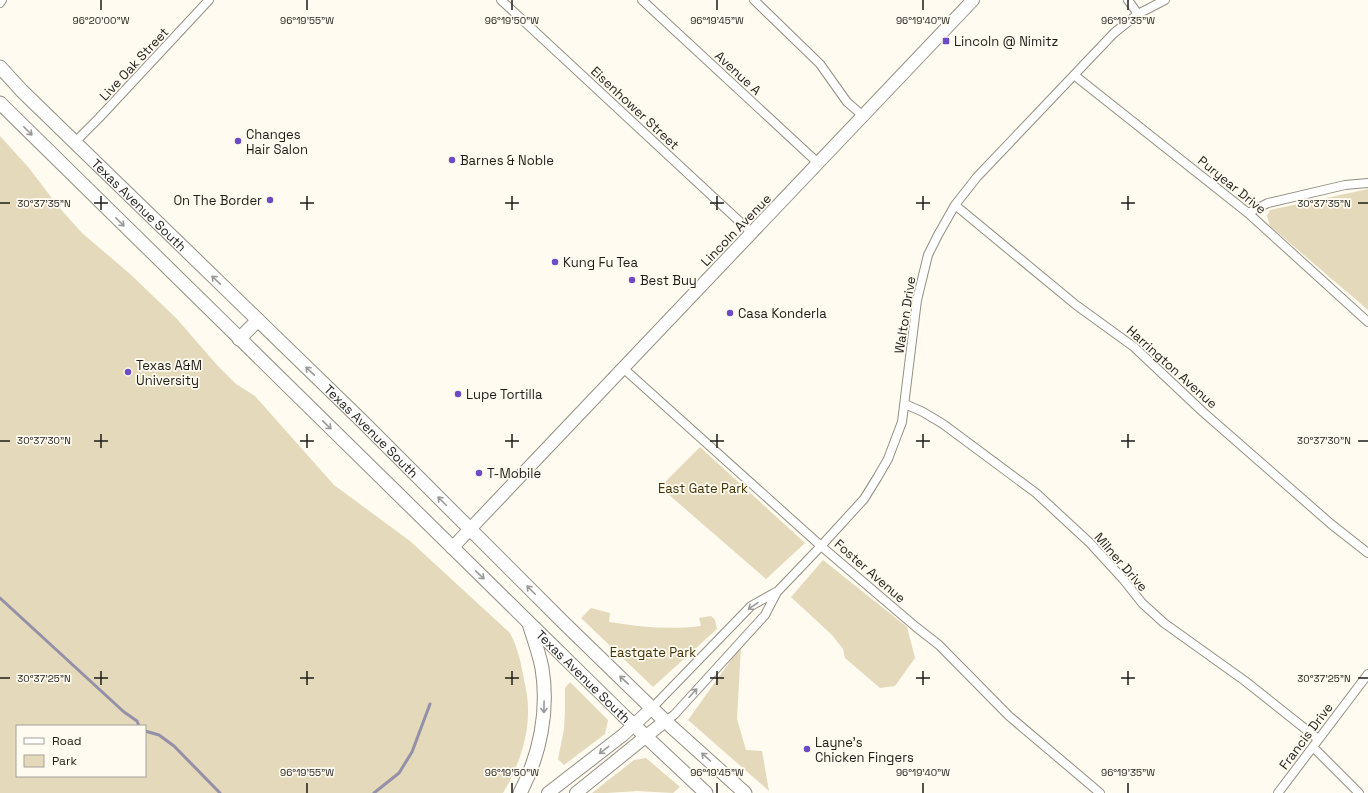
<svg xmlns="http://www.w3.org/2000/svg" width="1368" height="793" font-family="'Space Grotesk',sans-serif">
<style>
.green{fill:#e4d9ba;fill-rule:evenodd}
.lines{fill:none;stroke-linecap:round;stroke-linejoin:round}
.stream{stroke:#9490a7;stroke-width:3}
.street-casing{stroke:#938e82;stroke-width:10}
.secondary-casing{stroke:#938e82;stroke-width:14}
.primary-casing{stroke:#938e82;stroke-width:15}
.street{stroke:#fff;stroke-width:8}
.secondary{stroke:#fff;stroke-width:12}
.primary{stroke:#fff;stroke-width:13}
.oneway{stroke:#999997}
.ticks{fill:none;stroke:#1d1c17;stroke-width:1.5}
.poi-dot{fill:#6c4bc4;stroke:#fffbf0;stroke-width:1.5}
.labels{text-anchor:middle;dominant-baseline:central;stroke-width:3.5;stroke-linejoin:round;paint-order:stroke}
.poi-label{font-size:13px;fill:#1d1c17;stroke:#fffbf0;text-anchor:start}
.street-label{font-size:13px;fill:#1d1c17;stroke:#fffbf0}
.park-label{font-size:13px;fill:#413205;stroke:#fffbf0}
.ticks-label{font-size:10px;text-anchor:middle;fill:#1d1c17;stroke:#fffbf0;stroke-width:3.5;stroke-linejoin:round;paint-order:stroke}
</style>
<rect width="100%" height="100%" fill="#fffbf0"/>
<path class="green" d="M 0,136 L 29,168 L 57,205 L 82,233 L 129,273 L 177,319 L 217,365 L 236,384 L 255,396 L 334,485 L 410,541 L 510,633 C 517,646 520,659 523,674 C 525,685 528,696 528,708 C 529,737 518,768 503,793 L 0,793 ZM 17,726 L 145,726 L 145,776 L 17,776 Z
M 1368,189 L 1368,310 L 1270,226 L 1267,216 L 1270,210 Z
M 700,447 L 805,543 L 766,579 L 660,487 Z
M 823,560 L 907,627 L 915,658 L 895,686 L 880,688 L 845,658 L 843,649 L 832,635 L 791,597 Z
M 591,608 L 610,613 L 609,622 C 640,627 670,630 701,626 L 699,618 L 711,616 L 715,620 L 717,629 L 653,687 L 581,618 Z
M 741,646 L 737,719 L 746,750 L 762,751 L 769,791 L 688,720 Z
M 570,682 L 608,720 L 605,734 L 564,765 L 558,759 L 564,729 L 565,711 L 565,688 Z
M 646,758 L 680,787 L 673,793 L 637,791 L 607,793 L 592,793 L 634,760 Z"/>
<g class="lines">
<path class="stream" d="M 0,598 L 124,712 L 137,721 L 139,726
M 145,731 L 159,735 L 174,746 L 220,793
M 374,793 L 399,773 L 412,752 L 430,704"/>
<defs>
<path id="street" d="M 501,0 L 752,233
M 642,0 L 818,163
M 754,0 L 820,64 L 847,102 L 862,115
M 1128,0 L 1138,14
M 0,3 L 2,0
M 1074,75 L 1248,213 L 1368,322
M 74,143 L 99,118 L 209,0
M 955,205 L 1076,305 L 1134,347 L 1203,412 L 1331,524 L 1368,553
M 1248,213 L 1268,203 L 1345,185 L 1368,183
M 623,368 L 821,546 L 916,627 L 939,645 L 1009,716 L 1100,793
M 905,404 L 923,412 L 943,424 L 1036,493 L 1090,543 L 1123,579 L 1142,603 L 1164,623 L 1245,681 L 1318,739
M 652,708 L 751,606 L 776,592
M 665,721 L 674,715 L 765,615 L 777,592 L 821,546 L 864,499 L 877,478 L 888,459 L 902,422 L 917,300 L 928,255 L 938,235 L 955,205 L 977,177 L 1114,33 L 1138,14 L 1165,0
M 1313,747 L 1359,793
M 1278,793 L 1368,674"/>
<path id="secondary" d="M 452,548 L 973,0
M 548,793 L 623,735 L 652,708
M 576,793 L 665,721"/>
<g id="primary">
<path id="s1" d="M 0,67 L 22,91 L 362,421 L 563,622 L 665,721 L 745,793"/>
<path id="s2" d="M 0,103 L 623,715 L 706,793"/>
<path d="M 239,339 L 258,320"/>
<path d="M 520,793 C 540,755 549,711 542,668 C 539,653 534,639 529,624"/>
</g>
</defs>
<use href="#street" class="street-casing"/>
<use href="#secondary" class="secondary-casing"/>
<use href="#primary" class="primary-casing"/>
<use href="#street" class="street"/>
<use href="#secondary" class="secondary"/>
<use href="#primary" class="primary"/>
</g>
<defs><path id="oneway-shaft" d="M-6 0H5M1.5-3L5.5 0L1.5 3" fill="none" stroke-width="1.6" stroke-linecap="round" stroke-linejoin="round"/></defs>
<g class="oneway">
<use href="#oneway-shaft" transform="translate(28 131) rotate(45)"/>
<use href="#oneway-shaft" transform="translate(120 222) rotate(45)"/>
<use href="#oneway-shaft" transform="translate(216 280) rotate(-136)"/>
<use href="#oneway-shaft" transform="translate(310 371) rotate(-136)"/>
<use href="#oneway-shaft" transform="translate(327 425) rotate(44)"/>
<use href="#oneway-shaft" transform="translate(442 501) rotate(-135)"/>
<use href="#oneway-shaft" transform="translate(480 575) rotate(44)"/>
<use href="#oneway-shaft" transform="translate(531 590) rotate(-135)"/>
<use href="#oneway-shaft" transform="translate(753 606) rotate(145)"/>
<use href="#oneway-shaft" transform="translate(624 680) rotate(-137)"/>
<use href="#oneway-shaft" transform="translate(693 693) rotate(-48)"/>
<use href="#oneway-shaft" transform="translate(544 707) rotate(91)"/>
<use href="#oneway-shaft" transform="translate(604 750) rotate(142)"/>
<use href="#oneway-shaft" transform="translate(706 757) rotate(-138)"/>
</g>
<path class="ticks" d="M 101,0 L 101,10M 307,0 L 307,10M 512,0 L 512,10M 717,0 L 717,10M 923,0 L 923,10M 1128,0 L 1128,10M 101,196 L 101,210M 307,196 L 307,210M 512,196 L 512,210M 717,196 L 717,210M 923,196 L 923,210M 1128,196 L 1128,210M 0,203 L 10,203M 94,203 L 108,203M 300,203 L 314,203M 505,203 L 519,203M 710,203 L 724,203M 916,203 L 930,203M 1121,203 L 1135,203M 1358,203 L 1368,203M 101,434 L 101,448M 307,434 L 307,448M 512,434 L 512,448M 717,434 L 717,448M 923,434 L 923,448M 1128,434 L 1128,448M 0,441 L 10,441M 94,441 L 108,441M 300,441 L 314,441M 505,441 L 519,441M 710,441 L 724,441M 916,441 L 930,441M 1121,441 L 1135,441M 1358,441 L 1368,441M 101,671 L 101,685M 307,671 L 307,685M 512,671 L 512,685M 717,671 L 717,685M 923,671 L 923,685M 1128,671 L 1128,685M 0,678 L 10,678M 94,678 L 108,678M 300,678 L 314,678M 505,678 L 519,678M 710,678 L 724,678M 916,678 L 930,678M 1121,678 L 1135,678M 1358,678 L 1368,678M 307,783 L 307,793M 512,783 L 512,793M 717,783 L 717,793M 923,783 L 923,793M 1128,783 L 1128,793"/>
<g class="poi-dot">
<rect x="942" y="37" width="8" height="8" rx="2"/>
<circle cx="238" cy="141" r="4"/>
<circle cx="452" cy="160" r="4"/>
<circle cx="270" cy="200" r="4"/>
<circle cx="555" cy="262" r="4"/>
<circle cx="632" cy="280" r="4"/>
<circle cx="730" cy="313" r="4"/>
<circle cx="128" cy="372" r="4"/>
<circle cx="458" cy="394" r="4"/>
<circle cx="479" cy="473" r="4"/>
<circle cx="807" cy="749" r="4"/>
</g>
<g class="labels">
<g class="poi-label">
<text x="954" y="41">Lincoln @ Nimitz</text>
<text x="246" y="134">Changes<tspan x="246" dy="15">Hair Salon</tspan></text>
<text x="460" y="160">Barnes &amp; Noble</text>
<text x="262" y="200" text-anchor="end">On The Border</text>
<text x="563" y="262">Kung Fu Tea</text>
<text x="640" y="280">Best Buy</text>
<text x="738" y="313">Casa Konderla</text>
<text x="136" y="365">Texas A&amp;M<tspan x="136" dy="15">University</tspan></text>
<text x="466" y="394">Lupe Tortilla</text>
<text x="487" y="473">T-Mobile</text>
<text x="815" y="742">Layne's<tspan x="815" dy="15">Chicken Fingers</tspan></text>
</g>
<g class="street-label">
<text transform="translate(134 64) rotate(-47)">Live Oak Street</text>
<text transform="translate(738 73) rotate(43)">Avenue A</text>
<text transform="translate(635 108) rotate(43)">Eisenhower Street</text>
<text transform="translate(1232 185) rotate(39)">Puryear Drive</text>
<text stroke="none"><textPath href="#s1" startOffset="196">Texas Avenue South</textPath></text>
<text transform="translate(736 230) rotate(-46)">Lincoln Avenue</text>
<text transform="translate(905 315) rotate(-81)">Walton Drive</text>
<text transform="translate(1172 367) rotate(42)">Harrington Avenue</text>
<text stroke="none"><textPath href="#s1" startOffset="520">Texas Avenue South</textPath></text>
<text transform="translate(1121 562) rotate(49)">Milner Drive</text>
<text transform="translate(870 571) rotate(41)">Foster Avenue</text>
<text stroke="none"><textPath href="#s2" startOffset="818">Texas Avenue South</textPath></text>
<text transform="translate(1306 736) rotate(-53)">Francis Drive</text>
</g>
<g class="park-label">
<text x="703" y="488">East Gate Park</text>
<text x="653" y="652">Eastgate Park</text>
</g>
</g>
<g class="ticks-label">
<text x="101" y="24">96°20'00"W</text>
<text x="307" y="24">96°19'55"W</text>
<text x="512" y="24">96°19'50"W</text>
<text x="717" y="24">96°19'45"W</text>
<text x="923" y="24">96°19'40"W</text>
<text x="1128" y="24">96°19'35"W</text>
<text x="44" y="207">30°37'35"N</text>
<text x="1324" y="207">30°37'35"N</text>
<text x="44" y="444">30°37'30"N</text>
<text x="1324" y="444">30°37'30"N</text>
<text x="44" y="682">30°37'25"N</text>
<text x="1324" y="682">30°37'25"N</text>
<text x="307" y="776">96°19'55"W</text>
<text x="512" y="776">96°19'50"W</text>
<text x="717" y="776">96°19'45"W</text>
<text x="923" y="776">96°19'40"W</text>
<text x="1128" y="776">96°19'35"W</text>
</g>
<rect x="16" y="725" width="130" height="52" fill="#fffbf0" stroke="#a5a299"/>
<rect x="24" y="738" width="20" height="6" fill="#ffffff" stroke="#a5a299"/>
<text x="52" y="745" font-size="12" fill="#1d1c17">Road</text>
<rect x="24" y="755" width="20" height="12" fill="#e4d9ba" stroke="#a5a299"/>
<text x="52" y="765" font-size="12" fill="#1d1c17">Park</text>
</svg>
